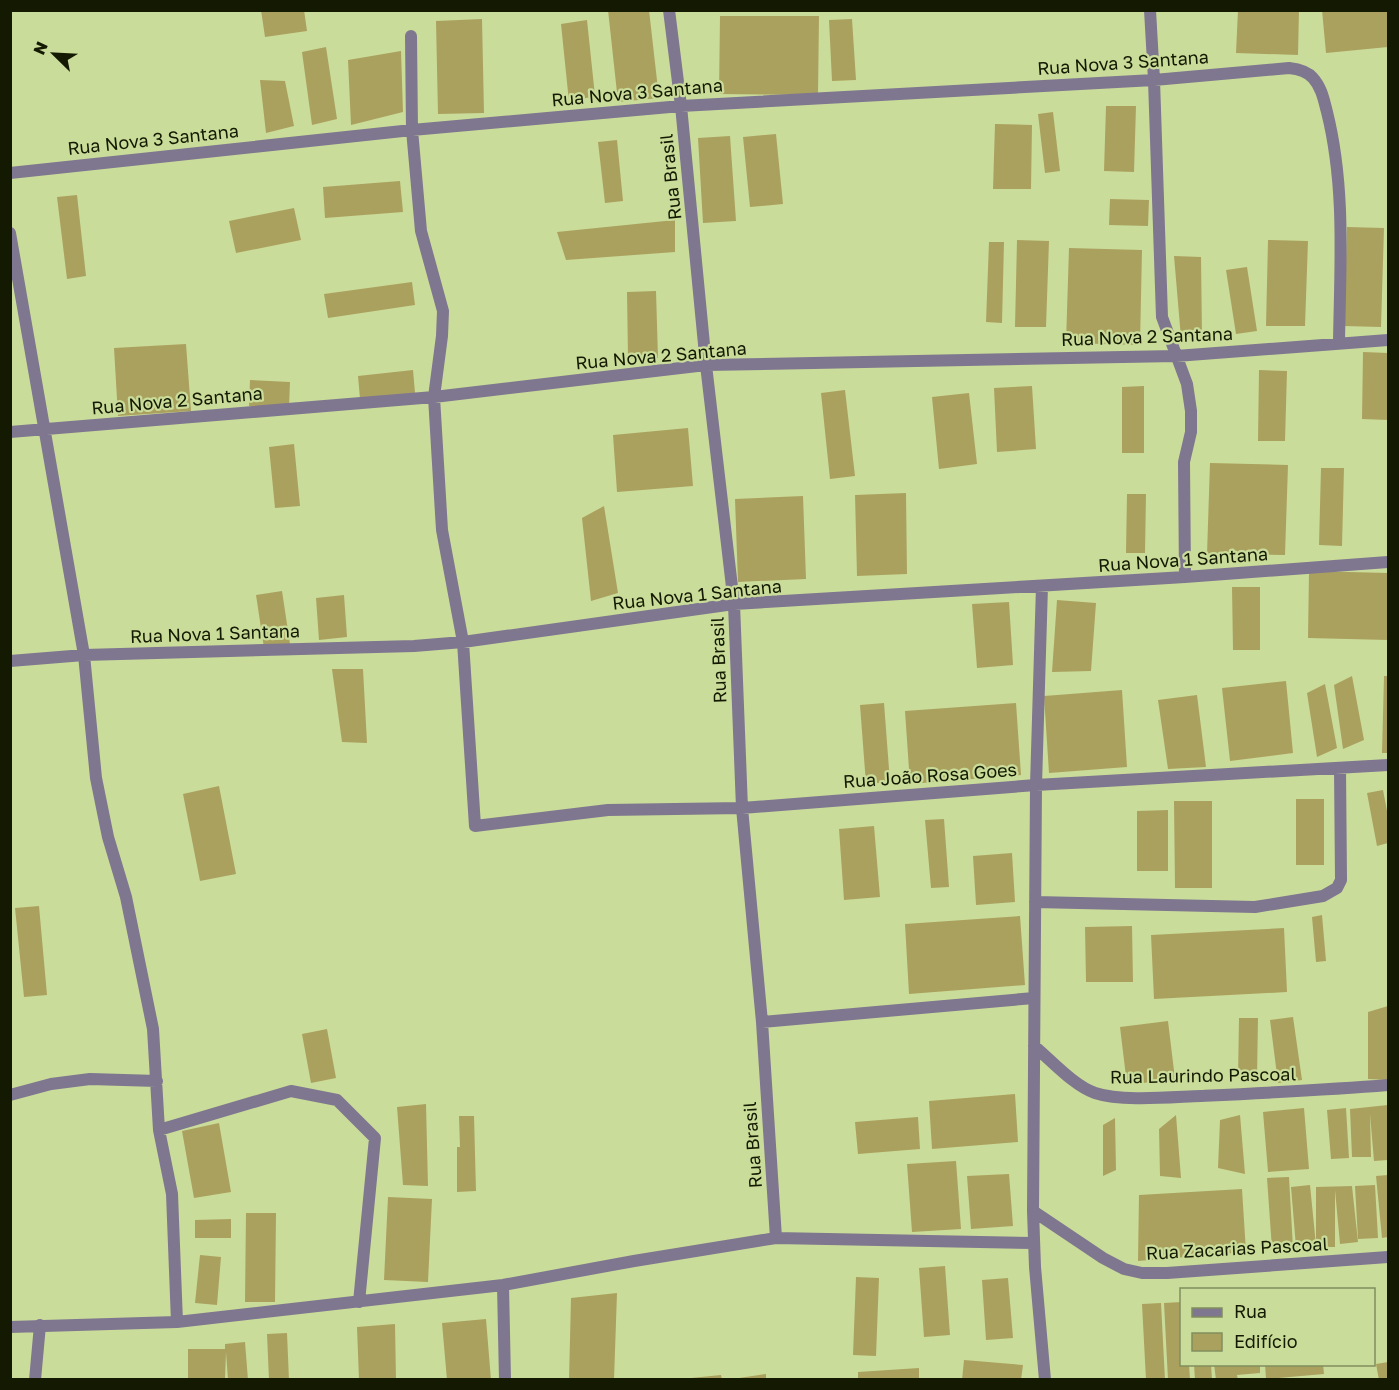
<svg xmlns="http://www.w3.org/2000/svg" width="1399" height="1390" font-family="'Golos Text',sans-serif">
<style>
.building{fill:#aba15e}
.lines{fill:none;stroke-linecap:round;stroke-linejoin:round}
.street{stroke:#7f7690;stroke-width:12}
.labels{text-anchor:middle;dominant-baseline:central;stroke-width:4.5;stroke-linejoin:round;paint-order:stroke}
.street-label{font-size:18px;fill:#141a02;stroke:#cadc9a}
</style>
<rect width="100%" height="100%" fill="#cadc9a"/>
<path class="building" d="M 261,10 L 304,10 L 307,31 L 265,37 Z
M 608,10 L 649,10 L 659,98 L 618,102 Z
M 1238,10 L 1299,10 L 1298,55 L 1236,53 Z
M 1322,10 L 1388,10 L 1388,47 L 1326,53 Z
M 720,16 L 819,16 L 818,95 L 719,94 Z
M 482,19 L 484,113 L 438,114 L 436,21 Z
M 852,19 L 856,80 L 832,81 L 829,20 Z
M 587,20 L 595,96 L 569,102 L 561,24 Z
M 326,47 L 337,119 L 312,125 L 302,52 Z
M 401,51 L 403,112 L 351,125 L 348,60 Z
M 260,80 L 285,81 L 294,126 L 266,133 Z
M 1106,106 L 1136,106 L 1134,172 L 1104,171 Z
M 1053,112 L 1060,171 L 1045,173 L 1038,114 Z
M 995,124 L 1032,125 L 1031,189 L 993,189 Z
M 776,134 L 783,204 L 750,207 L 743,137 Z
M 730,136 L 736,221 L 703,223 L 698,138 Z
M 617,140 L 623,201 L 605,203 L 598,142 Z
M 400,181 L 403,212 L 325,218 L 323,187 Z
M 77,195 L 86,276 L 67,279 L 57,197 Z
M 1110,199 L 1149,200 L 1148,226 L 1109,225 Z
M 294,208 L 301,240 L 236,253 L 229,221 Z
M 675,220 L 675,252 L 566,260 L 557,232 Z
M 1347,227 L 1384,228 L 1381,327 L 1344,326 Z
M 1017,240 L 1049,241 L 1046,327 L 1015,327 Z
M 1268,240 L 1308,241 L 1305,326 L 1266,326 Z
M 989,242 L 1004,242 L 1002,323 L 986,322 Z
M 1069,248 L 1142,250 L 1140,345 L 1066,343 Z
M 1174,256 L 1201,257 L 1202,335 L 1181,338 Z
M 1247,267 L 1257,331 L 1236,334 L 1226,270 Z
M 412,282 L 415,305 L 328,318 L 324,294 Z
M 656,291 L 658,358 L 628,359 L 627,292 Z
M 186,344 L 191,411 L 118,416 L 114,348 Z
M 1363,352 L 1388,353 L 1388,420 L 1362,419 Z
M 413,370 L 415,393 L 360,399 L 358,376 Z
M 1259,370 L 1287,371 L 1285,441 L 1258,441 Z
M 250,380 L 290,382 L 289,408 L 249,406 Z
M 1032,386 L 1036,449 L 997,452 L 994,388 Z
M 1144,386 L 1144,453 L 1122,453 L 1122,387 Z
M 845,390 L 855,476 L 830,479 L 821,393 Z
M 969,393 L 977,464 L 939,469 L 932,397 Z
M 688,428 L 693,486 L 617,492 L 613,435 Z
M 294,444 L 300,506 L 275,508 L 269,447 Z
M 1210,463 L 1288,465 L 1285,555 L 1207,554 Z
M 1321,468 L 1344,468 L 1342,546 L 1319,545 Z
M 906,493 L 907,574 L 857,576 L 855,495 Z
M 1127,494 L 1146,494 L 1145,553 L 1126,553 Z
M 803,496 L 806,579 L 738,582 L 735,499 Z
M 604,506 L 618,593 L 591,601 L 582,518 Z
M 1309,571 L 1388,573 L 1388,640 L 1308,638 Z
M 1232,587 L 1260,587 L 1260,650 L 1233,650 Z
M 282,591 L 290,644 L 264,648 L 256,595 Z
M 344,595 L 347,637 L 319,640 L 316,598 Z
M 1057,600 L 1096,603 L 1091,671 L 1052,672 Z
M 1009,602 L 1013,665 L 977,668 L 972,604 Z
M 332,669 L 363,669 L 367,743 L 342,742 Z
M 1352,676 L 1364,740 L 1343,749 L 1334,685 Z
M 1384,676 L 1388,676 L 1388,753 L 1382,753 Z
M 1286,681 L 1293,753 L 1230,761 L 1222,688 Z
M 1325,684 L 1337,748 L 1317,757 L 1307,693 Z
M 1122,690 L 1127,767 L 1049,773 L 1044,696 Z
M 1197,695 L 1206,767 L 1168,769 L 1158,700 Z
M 884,703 L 890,782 L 866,784 L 860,705 Z
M 1016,703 L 1021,775 L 910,784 L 905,711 Z
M 219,786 L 236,874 L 200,881 L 183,794 Z
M 1383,790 L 1388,816 L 1388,843 L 1377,846 L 1367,793 Z
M 1296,799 L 1324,799 L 1324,865 L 1296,865 Z
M 1174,801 L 1212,801 L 1212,888 L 1175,888 Z
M 1168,810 L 1168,871 L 1137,871 L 1137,811 Z
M 944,819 L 949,887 L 931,888 L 925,820 Z
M 874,826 L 880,897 L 844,900 L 839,829 Z
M 1012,853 L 1015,902 L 976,905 L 973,856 Z
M 39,906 L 47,995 L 24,997 L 15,908 Z
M 1322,915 L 1326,961 L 1316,962 L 1312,917 Z
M 1020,916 L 1025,985 L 909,994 L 905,924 Z
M 1132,926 L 1133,982 L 1086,982 L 1085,927 Z
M 1284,928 L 1287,992 L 1154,999 L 1151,935 Z
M 1388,1006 L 1388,1080 L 1368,1079 L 1368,1012 Z
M 1293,1017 L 1302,1080 L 1278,1083 L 1270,1020 Z
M 1239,1018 L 1258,1018 L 1257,1078 L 1238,1078 Z
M 1168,1021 L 1175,1079 L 1127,1085 L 1120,1027 Z
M 327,1029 L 336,1078 L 311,1083 L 302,1034 Z
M 1015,1094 L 1018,1142 L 932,1149 L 929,1101 Z
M 426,1104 L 428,1186 L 403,1185 L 397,1107 Z
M 1388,1105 L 1388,1160 L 1374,1161 L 1370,1114 L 1371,1157 L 1352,1157 L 1350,1109 Z
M 1304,1108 L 1309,1169 L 1268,1172 L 1263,1112 Z
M 1346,1108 L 1349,1158 L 1331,1159 L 1327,1110 Z
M 1176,1115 L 1181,1178 L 1160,1176 L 1159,1129 Z
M 1240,1115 L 1245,1174 L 1218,1168 L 1220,1120 Z
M 459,1116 L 474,1116 L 476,1191 L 457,1192 L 457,1147 L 460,1147 Z
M 918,1117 L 920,1149 L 858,1154 L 855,1122 Z
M 1115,1118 L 1116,1170 L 1103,1176 L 1103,1125 Z
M 219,1123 L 231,1192 L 194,1198 L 182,1131 Z
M 956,1161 L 961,1229 L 912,1232 L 907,1164 Z
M 1009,1174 L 1013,1226 L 971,1229 L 967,1176 Z
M 1388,1175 L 1388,1237 L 1382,1238 L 1376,1176 Z
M 1289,1177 L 1293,1248 L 1272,1249 L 1267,1178 Z
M 1310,1185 L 1316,1245 L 1296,1247 L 1291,1187 Z
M 1375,1185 L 1378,1238 L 1358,1239 L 1355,1186 Z
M 1352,1186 L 1358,1242 L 1340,1244 L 1335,1190 L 1335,1247 L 1316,1247 L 1316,1187 Z
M 1242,1189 L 1246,1252 L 1138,1261 L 1139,1195 Z
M 388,1197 L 432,1199 L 428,1282 L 384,1280 Z
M 246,1213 L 276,1213 L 275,1302 L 245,1302 Z
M 231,1219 L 231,1238 L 195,1238 L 195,1220 Z
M 200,1255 L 221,1257 L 217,1305 L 195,1303 Z
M 945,1266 L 950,1335 L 924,1337 L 919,1268 Z
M 856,1277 L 879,1278 L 876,1356 L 853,1355 Z
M 1008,1278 L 1013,1338 L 986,1340 L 982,1280 Z
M 617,1293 L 614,1380 L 569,1380 L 571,1298 Z
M 1182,1302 L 1182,1364 L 1189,1364 L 1190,1380 L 1168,1380 L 1164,1303 Z
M 1161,1303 L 1165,1380 L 1146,1380 L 1142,1304 Z
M 486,1319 L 491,1380 L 447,1380 L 442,1323 Z
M 395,1324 L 396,1380 L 359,1380 L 357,1327 Z
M 287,1333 L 289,1380 L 269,1380 L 267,1334 Z
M 245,1342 L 248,1380 L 228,1380 L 226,1352 L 225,1380 L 188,1380 L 188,1349 L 225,1349 L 225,1344 Z
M 964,1360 L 1023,1365 L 1021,1380 L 962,1380 Z
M 1388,1362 L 1388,1380 L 1379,1380 L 1376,1364 Z
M 1194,1364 L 1211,1364 L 1212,1380 L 1195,1380 Z
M 1214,1364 L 1260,1364 L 1260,1373 L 1237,1375 L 1238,1380 L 1216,1380 Z
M 1265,1364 L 1323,1364 L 1324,1374 L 1266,1379 Z
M 919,1368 L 919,1380 L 858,1380 L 858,1372 Z
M 766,1374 L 766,1380 L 739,1380 L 739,1378 Z
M 721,1375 L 722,1380 L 691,1380 L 691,1378 Z"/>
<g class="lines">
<path class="street" d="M 669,10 L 681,106 L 706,365 L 734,604 L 742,808 L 762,1022 L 776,1238
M 1150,10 L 1154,80 L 1162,317 L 1187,384 L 1191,411 L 1191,432 L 1184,462 L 1185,577
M 411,36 L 412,130 L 421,231 L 443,311 L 442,336 L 434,397 L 442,530 L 463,642 L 475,826 L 608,810 L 742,808 L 1036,785 L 1388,765
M 10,173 L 412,130 L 681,106 L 1154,80 L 1289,68 C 1298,69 1307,71 1313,78 C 1322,88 1324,101 1327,112 C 1346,188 1340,267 1339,343
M 10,233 L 84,655 L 96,778 L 108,837 L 126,897 L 153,1029 L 159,1130 L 172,1194 L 177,1322
M 10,432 L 434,397 L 706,365 L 1176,356 L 1388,340
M 1042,586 L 1036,785 L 1033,1211 L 1035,1267 L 1045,1380
M 10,661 L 84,655 L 414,646 L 463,642 L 734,604 L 1185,577 L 1388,562
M 1035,902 L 1255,907 L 1323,896 L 1337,888 L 1341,880 L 1340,768
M 762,1022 L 1034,998
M 1034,1046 C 1051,1060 1074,1086 1095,1093 C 1122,1102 1172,1097 1201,1096 C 1263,1093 1326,1090 1388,1085
M 10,1095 L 51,1084 L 90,1079 L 157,1081
M 159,1130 L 291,1091 L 337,1100 L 375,1138 L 359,1302
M 1033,1211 L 1103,1258 L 1124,1269 L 1142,1273 L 1167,1273 L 1388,1257
M 503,1285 L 505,1380
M 10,1327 L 177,1322 L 503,1285 L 634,1261 L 776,1238 L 1034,1243
M 35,1380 L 40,1325"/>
</g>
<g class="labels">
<g class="street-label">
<text transform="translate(1123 62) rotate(-4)">Rua Nova 3 Santana</text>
<text transform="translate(637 92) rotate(-5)">Rua Nova 3 Santana</text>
<text transform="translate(153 139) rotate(-6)">Rua Nova 3 Santana</text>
<text transform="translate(670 177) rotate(-96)">Rua Brasil</text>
<text transform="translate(1147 336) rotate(-2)">Rua Nova 2 Santana</text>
<text transform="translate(661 355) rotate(-5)">Rua Nova 2 Santana</text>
<text transform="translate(177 400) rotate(-5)">Rua Nova 2 Santana</text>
<text transform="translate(1183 559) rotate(-4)">Rua Nova 1 Santana</text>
<text transform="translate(697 594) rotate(-6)">Rua Nova 1 Santana</text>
<text transform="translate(215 633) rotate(-2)">Rua Nova 1 Santana</text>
<text transform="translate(718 660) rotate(-92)">Rua Brasil</text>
<text transform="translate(930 775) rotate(-4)">Rua João Rosa Goes</text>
<text transform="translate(1203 1075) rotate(-1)">Rua Laurindo Pascoal</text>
<text transform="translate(752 1145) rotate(-94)">Rua Brasil</text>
<text transform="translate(1237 1248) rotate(-3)">Rua Zacarias Pascoal</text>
</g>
</g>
<rect width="1399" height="1390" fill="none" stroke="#141a02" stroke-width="24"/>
<rect x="1180" y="1288" width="195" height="78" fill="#cadc9a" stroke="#818e5d" stroke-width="1.5"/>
<rect x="1192" y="1308" width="30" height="9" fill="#7f7690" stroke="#818e5d" stroke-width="1.5"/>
<text x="1234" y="1318" font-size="18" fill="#141a02">Rua</text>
<rect x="1192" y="1333" width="30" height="18" fill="#aba15e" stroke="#818e5d" stroke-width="1.5"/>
<text x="1234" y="1348" font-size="18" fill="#141a02">Edifício</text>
<g transform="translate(54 54) rotate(294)" stroke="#cadc9a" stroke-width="4.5" paint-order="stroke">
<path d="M0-4.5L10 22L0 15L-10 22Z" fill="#141a02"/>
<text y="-9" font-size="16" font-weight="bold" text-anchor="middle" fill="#141a02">N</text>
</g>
</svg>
